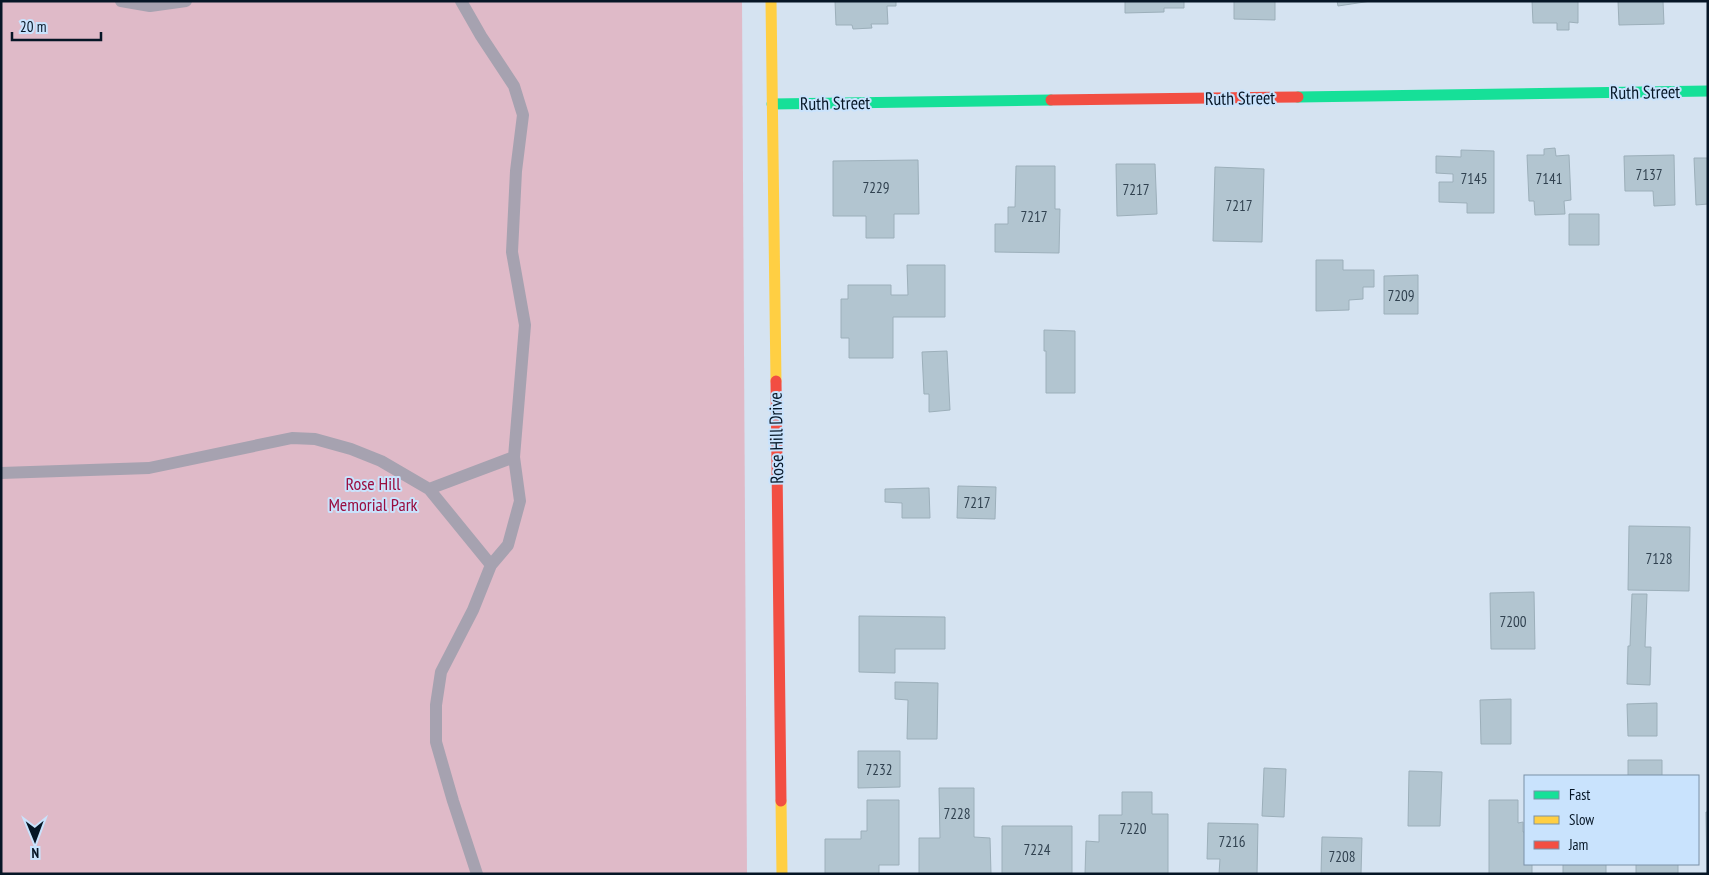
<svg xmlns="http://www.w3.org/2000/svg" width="1709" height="875" font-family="'PT Sans Narrow',sans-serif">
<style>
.green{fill:#dfbac8}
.building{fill:#b2c5d0;stroke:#9cafba}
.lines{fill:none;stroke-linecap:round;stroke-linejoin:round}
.lane{stroke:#a6a2b0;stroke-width:12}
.fast{stroke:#16e098;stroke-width:11}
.slow{stroke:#ffcf43;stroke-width:11}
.jam{stroke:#f24e42;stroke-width:11}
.labels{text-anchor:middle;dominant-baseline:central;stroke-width:4;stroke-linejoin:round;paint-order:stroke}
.number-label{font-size:15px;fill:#314250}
.street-label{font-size:18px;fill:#061626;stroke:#c9e3fd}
.park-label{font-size:18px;fill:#9a0e40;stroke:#c9e3fd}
</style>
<rect width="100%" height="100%" fill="#d5e3f1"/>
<path class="green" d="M 1,1 L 742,1 L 747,874 L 1,874 Z"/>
<path class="building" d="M 835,1 L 896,1 L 896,6 L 887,6 L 888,24 L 871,24 L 872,28 L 853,29 L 852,25 L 836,25 Z
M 1125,1 L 1184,1 L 1184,8 L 1164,8 L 1164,12 L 1125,13 Z
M 1234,1 L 1275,1 L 1275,20 L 1234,19 Z
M 1337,1 L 1371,1 L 1338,6 Z
M 1532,1 L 1578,1 L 1578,23 L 1569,22 L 1569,30 L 1557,30 L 1557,23 L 1533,23 Z
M 1618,1 L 1663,1 L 1664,24 L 1619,25 Z
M 1555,148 L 1556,156 L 1569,155 L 1571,200 L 1564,201 L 1565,214 L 1535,215 L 1534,201 L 1529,201 L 1527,155 L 1544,155 L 1544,149 Z
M 1461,150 L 1494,151 L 1494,213 L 1467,213 L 1467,203 L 1439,202 L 1439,182 L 1453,182 L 1453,174 L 1436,173 L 1436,156 L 1461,157 Z
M 1674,155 L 1675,205 L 1654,206 L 1653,191 L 1625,191 L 1624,156 Z
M 1694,158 L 1708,158 L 1708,204 L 1696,205 Z
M 918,160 L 919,214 L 894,214 L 894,238 L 866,238 L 866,216 L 833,216 L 833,161 Z
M 1116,164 L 1155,164 L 1157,214 L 1117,216 Z
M 1016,166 L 1055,166 L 1055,209 L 1060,209 L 1059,253 L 995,252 L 995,224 L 1008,224 L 1008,207 L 1015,207 Z
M 1215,167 L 1264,169 L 1262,242 L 1213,241 Z
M 1569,214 L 1599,214 L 1599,245 L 1569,245 Z
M 1316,260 L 1343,260 L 1343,270 L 1374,270 L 1374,287 L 1363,287 L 1363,299 L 1349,300 L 1349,310 L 1316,311 Z
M 907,265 L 945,265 L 945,317 L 893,317 L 893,358 L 849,358 L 849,338 L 841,338 L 841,299 L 848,299 L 848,285 L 891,285 L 891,295 L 908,295 Z
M 1418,275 L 1418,314 L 1384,314 L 1384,276 Z
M 1044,330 L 1075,331 L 1075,393 L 1046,393 L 1046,351 L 1044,351 Z
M 947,351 L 950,410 L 929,412 L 929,394 L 924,394 L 922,352 Z
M 958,486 L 996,487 L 995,519 L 957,518 Z
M 929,488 L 930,518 L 902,518 L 902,503 L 885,502 L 885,489 Z
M 1629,526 L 1690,527 L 1689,591 L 1628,590 Z
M 1534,592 L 1535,649 L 1491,649 L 1490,593 Z
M 1632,594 L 1647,594 L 1645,647 L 1651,647 L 1650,685 L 1627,684 L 1628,646 L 1630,646 Z
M 859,616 L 945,617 L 945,649 L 895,649 L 895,673 L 859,672 Z
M 895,682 L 938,683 L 937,739 L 907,739 L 908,700 L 895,699 Z
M 1511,699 L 1511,744 L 1481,744 L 1480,700 Z
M 1657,703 L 1657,736 L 1628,736 L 1627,704 Z
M 858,751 L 900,751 L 900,787 L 858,788 Z
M 1628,760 L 1662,760 L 1662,776 L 1628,776 Z
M 1264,768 L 1286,769 L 1284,817 L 1262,816 Z
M 1409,771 L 1442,772 L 1440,826 L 1408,826 Z
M 939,788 L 974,788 L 974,837 L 990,838 L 991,874 L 919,874 L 919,838 L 940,838 Z
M 1122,792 L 1152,792 L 1152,814 L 1168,814 L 1168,874 L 1085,874 L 1086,841 L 1099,842 L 1099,815 L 1122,815 Z
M 867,800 L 899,800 L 899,865 L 879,865 L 879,874 L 825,874 L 825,839 L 861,839 L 861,831 L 867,831 Z
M 1489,800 L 1518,800 L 1518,823 L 1523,822 L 1523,832 L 1525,832 L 1525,864 L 1532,864 L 1532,874 L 1489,874 Z
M 1706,812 L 1708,812 L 1708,874 L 1707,874 Z
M 1208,823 L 1258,824 L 1257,874 L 1219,874 L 1220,859 L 1207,859 Z
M 1002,826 L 1072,826 L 1072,873 L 1002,874 Z
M 1322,837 L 1362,838 L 1361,874 L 1321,874 Z
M 1563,864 L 1606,864 L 1606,874 L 1563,874 Z
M 1636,864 L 1678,864 L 1678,874 L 1636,874 Z"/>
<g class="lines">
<path class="lane" d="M 121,1 L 150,6 L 186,1
M 461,1 L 481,36 L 514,86 L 523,115 L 516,171 L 512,252 L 525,325 L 514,457 L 520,501 L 508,545 L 491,565 L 473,610 L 441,672 L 436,705 L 436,742 L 453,801 L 477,874
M 1,473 L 149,468 L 292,438 L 315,439 L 351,449 L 381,461 L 429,489 L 491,565
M 429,489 L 514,457"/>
<path class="fast" d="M 1298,97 L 1708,91
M 772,104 L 1051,100"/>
<path class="slow" d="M 771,1 L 776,381
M 781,801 L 782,874"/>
<path class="jam" d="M 1051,100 L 1298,97
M 776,381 L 781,801"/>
</g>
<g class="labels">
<g class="number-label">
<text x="1649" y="174">7137</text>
<text x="1474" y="178">7145</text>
<text x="1549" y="178">7141</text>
<text x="876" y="187">7229</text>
<text x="1136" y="189">7217</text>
<text x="1239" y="205">7217</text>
<text x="1034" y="216">7217</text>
<text x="1401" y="295">7209</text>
<text x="977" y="502">7217</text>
<text x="1659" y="558">7128</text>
<text x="1513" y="621">7200</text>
<text x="879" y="769">7232</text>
<text x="957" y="813">7228</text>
<text x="1133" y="828">7220</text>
<text x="1232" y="841">7216</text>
<text x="1037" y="849">7224</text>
<text x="1342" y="856">7208</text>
</g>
<g class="street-label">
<text transform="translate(1645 92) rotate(-1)">Ruth Street</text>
<text transform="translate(1240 98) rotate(-1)">Ruth Street</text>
<text transform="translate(835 103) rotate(-1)">Ruth Street</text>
<text transform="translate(776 438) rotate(-91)">Rose Hill Drive</text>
</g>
<g class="park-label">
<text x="373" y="483">Rose Hill<tspan x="373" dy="21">Memorial Park</tspan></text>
</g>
</g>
<rect width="1709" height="875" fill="none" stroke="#061626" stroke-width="5"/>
<rect x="1524" y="775" width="175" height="90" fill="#c9e3fd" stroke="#7b91a7"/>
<rect x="1534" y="791" width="25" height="8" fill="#16e098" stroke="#7b91a7"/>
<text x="1569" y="800" font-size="15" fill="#061626">Fast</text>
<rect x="1534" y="816" width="25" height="8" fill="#ffcf43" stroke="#7b91a7"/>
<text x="1569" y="825" font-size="15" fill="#061626">Slow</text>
<rect x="1534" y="841" width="25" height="8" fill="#f24e42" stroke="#7b91a7"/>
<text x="1569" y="850" font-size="15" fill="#061626">Jam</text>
<g transform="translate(35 840) rotate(179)" stroke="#c9e3fd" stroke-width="4" paint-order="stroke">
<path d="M0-4L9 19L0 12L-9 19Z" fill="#061626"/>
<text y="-8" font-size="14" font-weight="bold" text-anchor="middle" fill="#061626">N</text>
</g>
<path d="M12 32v8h89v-8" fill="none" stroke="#061626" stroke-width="2.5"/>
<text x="20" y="32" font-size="15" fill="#061626" stroke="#c9e3fd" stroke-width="4" paint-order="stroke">20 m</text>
</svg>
